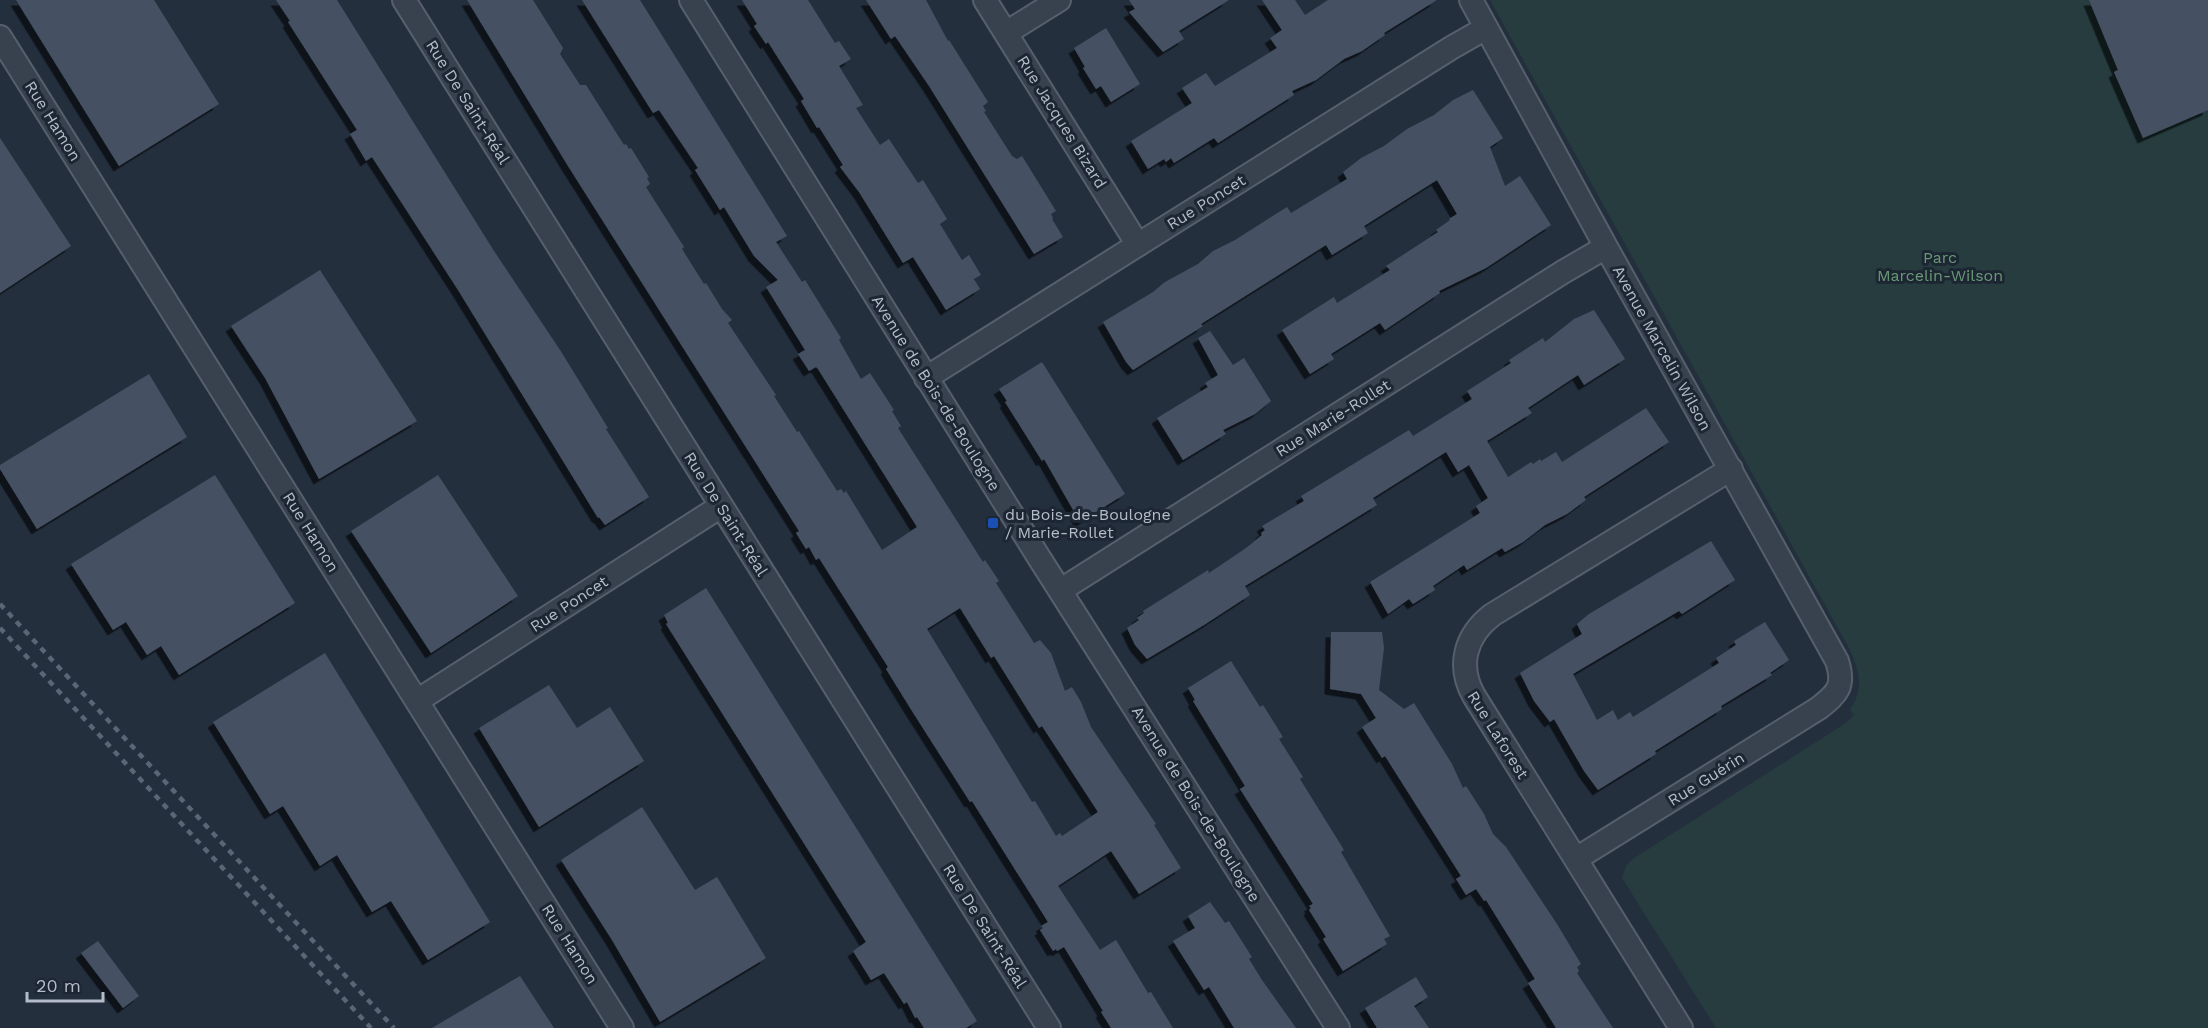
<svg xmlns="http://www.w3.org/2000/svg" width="2208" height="1028" font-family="'Work Sans',sans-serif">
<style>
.green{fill:#263c3f}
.building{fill:#455162;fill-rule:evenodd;filter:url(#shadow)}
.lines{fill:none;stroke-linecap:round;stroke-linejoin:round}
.minor-casing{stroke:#565f6c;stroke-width:26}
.minor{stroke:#38414e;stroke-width:22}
.rail{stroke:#5a6575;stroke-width:4.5;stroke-dasharray:6 6;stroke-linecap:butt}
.transit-dot{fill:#1a4fb4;stroke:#1d2633;stroke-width:2}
.labels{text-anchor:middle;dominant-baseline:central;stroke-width:6;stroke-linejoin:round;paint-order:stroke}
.street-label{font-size:16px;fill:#b4bcc9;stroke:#1d2633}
.park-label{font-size:16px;fill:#6b9a76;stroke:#1d2633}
.poi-label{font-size:16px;fill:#b4bcc9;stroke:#1d2633;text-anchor:start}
</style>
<defs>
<filter id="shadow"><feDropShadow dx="-5.5" dy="5.5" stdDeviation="0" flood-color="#0009"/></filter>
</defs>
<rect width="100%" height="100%" fill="#242f3e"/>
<path class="green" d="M 1490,0 L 2208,0 L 2208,1028 L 1716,1028 L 1622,878 L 1626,866 L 1631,860 L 1846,723 L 1854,715 L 1850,710 C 1864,688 1860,673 1850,650 Z"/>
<path class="building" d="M 16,0 L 154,0 L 219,104 L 119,166 Z
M 276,0 L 337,0 L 494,251 L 562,353 L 608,428 L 606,429 L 649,497 L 605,525 L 599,517 L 598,518 L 458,290 L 372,157 L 366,161 L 350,134 L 357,130 L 288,22 L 290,21 Z
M 467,0 L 533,0 L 563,48 L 560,54 L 580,85 L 586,85 L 624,145 L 626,144 L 629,149 L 631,148 L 649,177 L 647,178 L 650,184 L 646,187 L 684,247 L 682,249 L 704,284 L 706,283 L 722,309 L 732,320 L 728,323 L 776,395 L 774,396 L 797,432 L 799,431 L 837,491 L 841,489 L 844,493 L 846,491 L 882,550 L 917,527 L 818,369 L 816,367 L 809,371 L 798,354 L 805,350 L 766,287 L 778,280 L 754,256 L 724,207 L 720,210 L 695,170 L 698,168 L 659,110 L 653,113 L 582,0 L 640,0 L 787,236 L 776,242 L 802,282 L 805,280 L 841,338 L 839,340 L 861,379 L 870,373 L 894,410 L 892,411 L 901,426 L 898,428 L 983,562 L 985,560 L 999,581 L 996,583 L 1034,643 L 1040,640 L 1051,653 L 1065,691 L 1072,687 L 1081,702 L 1091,727 L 1156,824 L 1154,825 L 1181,868 L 1139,894 L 1111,851 L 1058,886 L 1100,950 L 1116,940 L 1148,993 L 1151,992 L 1173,1028 L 1111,1028 L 1101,1012 L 1103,1011 L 1064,947 L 1057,951 L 1056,949 L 1053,951 L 1040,930 L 1043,928 L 1041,926 L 1048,922 L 972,801 L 970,802 L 912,711 L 886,669 L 888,667 L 819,558 L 816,560 L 809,547 L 806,549 L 796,533 L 799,531 L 568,166 ZM 960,608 L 991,658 L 994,656 L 1039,728 L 1042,726 L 1098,812 L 1062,836 L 1060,833 L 1056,836 L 1035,801 L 1032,802 L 927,629 Z
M 742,0 L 808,0 L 835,43 L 839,41 L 851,59 L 839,66 L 863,105 L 856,108 L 880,145 L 889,139 L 918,183 L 923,180 L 947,219 L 940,224 L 962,260 L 969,255 L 981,275 L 974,279 L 980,289 L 946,310 L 913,257 L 903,263 L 859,192 L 840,167 L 843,165 L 819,127 L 817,128 L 801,101 L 804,99 L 768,42 L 766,44 L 754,26 L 757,24 Z
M 866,0 L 926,0 L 948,41 L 949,40 L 988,102 L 983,106 L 986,111 L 984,112 L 1012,156 L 1017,159 L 1022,156 L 1056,211 L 1051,214 L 1053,218 L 1052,219 L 1063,237 L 1034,254 L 929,86 L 895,36 L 891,39 Z
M 1129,0 L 1229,0 L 1179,31 L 1184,39 L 1163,52 L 1129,12 L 1135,9 Z
M 1262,0 L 1295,0 L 1305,15 L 1328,0 L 1437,0 L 1384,33 L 1385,35 L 1362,51 L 1344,59 L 1316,80 L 1292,91 L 1294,95 L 1218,143 L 1214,138 L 1174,163 L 1171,158 L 1166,162 L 1164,159 L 1148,169 L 1131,141 L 1192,103 L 1182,88 L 1206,73 L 1215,86 L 1277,48 L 1270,38 L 1282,30 Z
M 2089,0 L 2208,0 L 2208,110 L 2143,138 L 2114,72 L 2118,70 Z
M 1106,28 L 1140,84 L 1111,102 L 1101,86 L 1096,89 L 1083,68 L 1085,67 L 1074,48 Z
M 1473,90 L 1503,138 L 1490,147 L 1505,186 L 1520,176 L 1551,225 L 1486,268 L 1439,291 L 1440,293 L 1385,330 L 1380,323 L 1331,354 L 1334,359 L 1310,374 L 1282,330 L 1334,297 L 1337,303 L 1390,270 L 1386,266 L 1438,232 L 1436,230 L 1450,220 L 1449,219 L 1457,214 L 1437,180 L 1364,226 L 1368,233 L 1332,255 L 1326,245 L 1201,324 L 1203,326 L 1133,370 L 1126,362 L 1103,322 L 1153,292 L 1165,282 L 1198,264 L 1213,251 L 1235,240 L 1287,207 L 1291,213 L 1347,179 L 1343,172 L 1361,158 L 1384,146 L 1407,129 L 1434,115 L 1453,100 Z
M 0,138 L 71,246 L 0,293 Z
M 320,270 L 417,421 L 319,479 L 265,378 L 231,326 Z
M 1594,310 L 1625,359 L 1584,385 L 1578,375 L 1528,408 L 1532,413 L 1487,441 L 1508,477 L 1531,462 L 1533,464 L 1540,459 L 1541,461 L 1556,452 L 1562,462 L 1646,408 L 1669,442 L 1584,497 L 1586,500 L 1567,514 L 1545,525 L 1523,542 L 1505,552 L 1502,548 L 1467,570 L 1464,565 L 1433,586 L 1435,590 L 1413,604 L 1409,599 L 1388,614 L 1370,582 L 1480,513 L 1476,506 L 1488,498 L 1469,465 L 1458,472 L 1446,452 L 1373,498 L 1377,505 L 1245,586 L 1250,595 L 1204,625 L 1147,659 L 1135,645 L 1127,628 L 1139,620 L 1137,618 L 1144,613 L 1143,611 L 1208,570 L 1209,573 L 1246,548 L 1262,535 L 1261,533 L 1265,530 L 1262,526 L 1304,501 L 1301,496 L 1409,430 L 1413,436 L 1472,399 L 1467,391 L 1511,363 L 1509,360 L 1543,338 L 1545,342 L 1574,319 Z
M 1210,331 L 1233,365 L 1244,358 L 1271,401 L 1255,414 L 1223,430 L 1226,434 L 1183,460 L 1157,418 L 1208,387 L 1205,383 L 1218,375 L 1198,338 Z
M 1042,362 L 1125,494 L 1080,522 L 1044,459 L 1042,461 L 1005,402 L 1007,401 L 999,389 Z
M 149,374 L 187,437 L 37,529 L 0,469 L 0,465 Z
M 215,475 L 295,603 L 179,675 L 161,646 L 147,655 L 126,622 L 113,630 L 71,564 Z
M 438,475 L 518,596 L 431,653 L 351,531 Z
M 1711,541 L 1735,580 L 1682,614 L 1679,611 L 1573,674 L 1597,720 L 1613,710 L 1618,720 L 1630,712 L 1633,717 L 1719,663 L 1716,658 L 1736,645 L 1734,641 L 1765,622 L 1789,660 L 1770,673 L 1772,675 L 1721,706 L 1722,709 L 1655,751 L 1656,754 L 1598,790 L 1584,771 L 1554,719 L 1550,722 L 1534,701 L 1520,673 L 1582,634 L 1577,624 L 1589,614 Z
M 706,588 L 977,1021 L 966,1028 L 924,1028 L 917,1017 L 915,1018 L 907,1002 L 904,1004 L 884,973 L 871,980 L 853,951 L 866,942 L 666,624 L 668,623 L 664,615 Z
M 1331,632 L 1382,632 L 1384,648 L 1379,690 L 1404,709 L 1414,703 L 1452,764 L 1463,788 L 1466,786 L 1484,814 L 1493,834 L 1506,847 L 1557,924 L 1581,964 L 1577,967 L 1579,971 L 1577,973 L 1613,1028 L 1556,1028 L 1528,983 L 1535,979 L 1486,900 L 1484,901 L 1476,889 L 1466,895 L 1456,879 L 1461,876 L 1385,756 L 1382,758 L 1362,727 L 1376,718 L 1361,694 L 1330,689 Z
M 325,653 L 490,922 L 428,960 L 391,901 L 372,912 L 337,855 L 320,866 L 283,806 L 270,814 L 213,722 Z
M 1231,661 L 1260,707 L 1263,705 L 1283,737 L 1279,739 L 1303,777 L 1300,779 L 1344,850 L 1341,852 L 1390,936 L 1384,939 L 1387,944 L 1343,971 L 1323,939 L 1326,937 L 1309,910 L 1311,908 L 1309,906 L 1313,904 L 1240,789 L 1245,786 L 1193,701 L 1195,700 L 1188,688 Z
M 549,685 L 577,728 L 610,707 L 644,761 L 539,827 L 479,728 Z
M 642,807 L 695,890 L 717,877 L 766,958 L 660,1022 L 612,940 L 561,860 Z
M 1210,902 L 1225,923 L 1229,921 L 1252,957 L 1249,959 L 1262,980 L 1296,1028 L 1234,1028 L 1209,987 L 1204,990 L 1173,941 L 1195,928 L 1188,916 Z
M 98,941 L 139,996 L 123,1008 L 81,953 Z
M 520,976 L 554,1028 L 432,1028 Z
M 1416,977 L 1428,997 L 1414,1006 L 1429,1028 L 1377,1028 L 1365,1008 Z"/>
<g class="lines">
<defs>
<path id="minor" d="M 404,0 L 1049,1028
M 691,0 L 1038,556 L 1338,1028
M 985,0 L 1138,245
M 1471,0 L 1606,247 L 1837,661 C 1845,686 1838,693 1819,708 L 1576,859
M 1006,33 L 1059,0
M 0,37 L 622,1028
M 926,378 L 1451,48 L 1486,28
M 1061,590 L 1563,272 L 1606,247
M 417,701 L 721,506
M 1681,1028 L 1474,696 C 1457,666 1465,636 1492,615 L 1731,469"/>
</defs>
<use href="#minor" class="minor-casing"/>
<use href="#minor" class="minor"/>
<path class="rail" d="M 0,604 L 394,1028
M 0,628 L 371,1028"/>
</g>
<rect class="transit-dot" x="987" y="517" width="12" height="12" rx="3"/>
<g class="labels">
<g class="street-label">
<text transform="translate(468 102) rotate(58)">Rue De Saint-Réal</text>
<text transform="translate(53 121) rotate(58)">Rue Hamon</text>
<text transform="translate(1062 122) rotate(58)">Rue Jacques Bizard</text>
<text transform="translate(1206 202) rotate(-32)">Rue Poncet</text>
<text transform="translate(1662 348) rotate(61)">Avenue Marcelin Wilson</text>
<text transform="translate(936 393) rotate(58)">Avenue de Bois-de-Boulogne</text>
<text transform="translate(1333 418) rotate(-32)">Rue Marie-Rollet</text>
<text transform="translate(726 514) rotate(58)">Rue De Saint-Réal</text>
<text transform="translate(311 532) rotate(58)">Rue Hamon</text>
<text transform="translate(569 604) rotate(-33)">Rue Poncet</text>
<text transform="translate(1498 735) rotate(58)">Rue Laforest</text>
<text transform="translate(1706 779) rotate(-32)">Rue Guérin</text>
<text transform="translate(1196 804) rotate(58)">Avenue de Bois-de-Boulogne</text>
<text transform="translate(985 926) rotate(58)">Rue De Saint-Réal</text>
<text transform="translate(570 944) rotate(58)">Rue Hamon</text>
</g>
<g class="park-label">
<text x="1940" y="257">Parc<tspan x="1940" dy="18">Marcelin-Wilson</tspan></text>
</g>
<g class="poi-label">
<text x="1005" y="514">du Bois-de-Boulogne<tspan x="1005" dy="18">/ Marie-Rollet</tspan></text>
</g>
</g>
<path d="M27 992v9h76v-9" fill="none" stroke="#b4bcc9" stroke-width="3"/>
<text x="36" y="992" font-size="18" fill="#b4bcc9" stroke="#1d2633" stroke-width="4.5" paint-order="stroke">20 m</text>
</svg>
